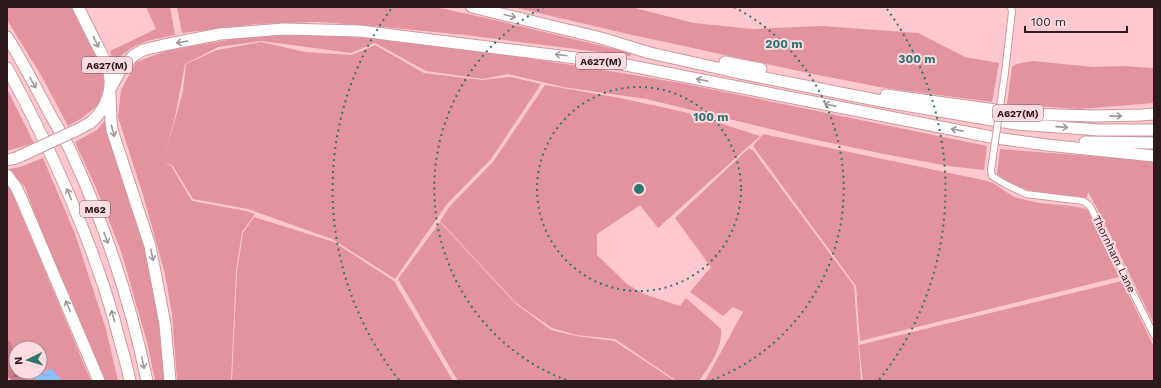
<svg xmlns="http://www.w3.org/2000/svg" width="1161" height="388" font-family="'Work Sans',sans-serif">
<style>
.green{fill:#e393a0;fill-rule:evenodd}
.forest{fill:url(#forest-firs)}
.water{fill:url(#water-ripples)}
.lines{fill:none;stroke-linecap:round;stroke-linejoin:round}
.minor-casing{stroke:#cc98a0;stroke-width:8}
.motorway-casing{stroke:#cc98a0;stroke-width:13}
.minor{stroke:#fff;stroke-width:6}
.motorway{stroke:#fff;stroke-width:11}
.minor-bridge-casing{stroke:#cc98a0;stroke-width:8;stroke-linecap:butt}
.motorway-bridge-casing{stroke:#cc98a0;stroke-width:13;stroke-linecap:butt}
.minor-bridge{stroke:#fff;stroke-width:6}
.motorway-bridge{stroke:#fff;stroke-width:11}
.oneway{stroke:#a09899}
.ring{fill:none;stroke:#2d7671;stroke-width:2;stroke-dasharray:2 4}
.labels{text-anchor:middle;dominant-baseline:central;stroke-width:4;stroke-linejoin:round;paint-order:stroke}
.shield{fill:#fddbe0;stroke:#6b5458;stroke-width:1}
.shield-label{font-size:10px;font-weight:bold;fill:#2d1a1d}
.street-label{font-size:11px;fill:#2d1a1d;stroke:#fddbe0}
.centre{fill:#2d7671;stroke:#fddbe0;stroke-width:2}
.ring-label{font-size:12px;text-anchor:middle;font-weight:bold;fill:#2d7671;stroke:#fddbe0;stroke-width:4;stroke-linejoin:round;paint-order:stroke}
</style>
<defs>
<pattern id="forest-firs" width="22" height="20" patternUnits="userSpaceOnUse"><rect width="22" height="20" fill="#c97c89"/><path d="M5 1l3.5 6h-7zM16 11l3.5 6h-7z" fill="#a4656f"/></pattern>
<pattern id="water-ripples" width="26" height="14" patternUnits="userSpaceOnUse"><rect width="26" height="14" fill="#89c1f9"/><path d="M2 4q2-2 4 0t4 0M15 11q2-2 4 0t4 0" fill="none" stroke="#77a5d5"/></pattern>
</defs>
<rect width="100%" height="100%" fill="#ffc8cf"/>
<path class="green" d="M 7,7 L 72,7 L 99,64 L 105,83 L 98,105 L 82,118 L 68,126 L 42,77 L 7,20 Z
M 146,7 L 170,7 L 175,35 C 147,41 135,41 114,63 L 110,51 L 156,29 Z
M 177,7 L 435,7 L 486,18 L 631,53 L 630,56 L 466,35 L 372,26 L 318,22 L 256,24 L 182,33 Z
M 513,7 L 631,7 L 694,23 L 752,29 L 822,26 L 918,33 L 965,57 L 999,63 L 992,102 L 885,88 L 808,73 L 628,34 Z
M 297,35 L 370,38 L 444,45 L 622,73 L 686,84 L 987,146 L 984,170 L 948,166 L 884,154 L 807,138 L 646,99 L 563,87 L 508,74 L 483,79 L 426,71 L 375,43 L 351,53 L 262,41 L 218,47 L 185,64 L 175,117 L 166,152 L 183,91 L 186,64 L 217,50 L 261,42 L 305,52 L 352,55 L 375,45 L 424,73 L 482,80 L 511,77 L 541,84 L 491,159 L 447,204 L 395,279 L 332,239 L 248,209 L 193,199 L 173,166 L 164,162 L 171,166 L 192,201 L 246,211 L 255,214 L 242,232 L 236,271 L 231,381 L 177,381 L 172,314 L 165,274 L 143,195 L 118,117 L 121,90 L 136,62 L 166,51 L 244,37 Z
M 1033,61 L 1093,67 L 1122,66 L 1154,68 L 1154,103 L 1079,109 L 1007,104 L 1012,67 L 1016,64 Z
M 545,85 L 620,98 L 684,112 L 760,136 L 658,228 L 640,205 L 597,234 L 597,255 L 627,284 L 644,294 L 680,306 L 686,298 L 721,329 C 723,348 709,366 699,381 L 677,381 L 615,339 L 576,335 L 552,328 L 516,303 L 440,221 L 450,206 L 493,162 Z
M 7,89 L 34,143 L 7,151 Z
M 106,119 L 144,238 L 159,315 L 166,381 L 155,381 L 148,346 L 121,251 L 96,188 L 75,142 L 97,130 Z
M 763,134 L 983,180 L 993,183 L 1014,197 L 1039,203 L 1072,206 L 1087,209 L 1119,277 L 860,341 L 856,286 L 753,146 Z
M 749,148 L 751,150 L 752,149 L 854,286 L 861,381 L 705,381 L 743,312 L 733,307 L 723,316 L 690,292 L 711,267 L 675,218 Z
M 1000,149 L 1154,161 L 1154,324 L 1098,210 L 1088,192 L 1087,198 C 1056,195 1021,195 997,174 Z
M 43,158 L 75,234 L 106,329 L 118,381 L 105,381 L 39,226 L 25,187 L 9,169 L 20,167 Z
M 7,183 L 9,185 L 91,381 L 12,381 L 7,377 ZM 16,348 L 40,348 L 40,372 L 16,372 Z
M 254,217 L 334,242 L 394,281 L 453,381 L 232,381 L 237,272 L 243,233 Z
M 440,222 L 516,304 L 551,330 L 576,336 L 614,341 L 675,381 L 458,381 L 398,279 Z
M 1122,281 L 1154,347 L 1154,381 L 863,381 L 859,345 Z"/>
<path class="forest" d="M 7,338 C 16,350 16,358 16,372 L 22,372 L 31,381 L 13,381 L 7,376 Z"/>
<path class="water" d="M 48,369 L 53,370 L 62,381 L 36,381 L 34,378 L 38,373 L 42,375 Z"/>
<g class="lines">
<defs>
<path id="minor" d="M 1005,72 L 1012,12 L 1011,7
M 991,170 L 992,176 L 1005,184 L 1026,194 L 1083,201 L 1090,206 L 1154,335"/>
<path id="motorway" d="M 78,7 C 84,19 90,31 96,43 C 100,50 104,58 107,65 C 115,87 107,109 90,123
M 472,7 L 601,38 L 650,53 L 740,73 L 881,101 L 1016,124 L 1099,130 L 1154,130
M 7,37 C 23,62 36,88 50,114 C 57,127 66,140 72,154 C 105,226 131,303 147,381
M 725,62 L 761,69
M 7,68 C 51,149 88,230 114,319 C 119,340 126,360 130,381
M 110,89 L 121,69 L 133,56 L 143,50 L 164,45 L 220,34 L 284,29 L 360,31 L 616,63 L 996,138 L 1047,145 L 1154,156
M 110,93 L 111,122 L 112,130 L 150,246 L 165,324 L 170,381
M 886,95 L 1024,114 L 1094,116 L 1140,115 L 1154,114
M 1085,142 L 1154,143
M 7,160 L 16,158
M 7,175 L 16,187 L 22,200 L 99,381"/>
</defs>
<use href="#minor" class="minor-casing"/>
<use href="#motorway" class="motorway-casing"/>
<use href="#minor" class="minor"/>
<use href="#motorway" class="motorway"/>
<defs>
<path id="minor-bridge" d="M 991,170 L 1005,72"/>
<path id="motorway-bridge" d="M 16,158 L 77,130 L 90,123"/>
</defs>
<use href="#minor-bridge" class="minor-bridge-casing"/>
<use href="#motorway-bridge" class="motorway-bridge-casing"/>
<use href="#minor-bridge" class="minor-bridge"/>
<use href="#motorway-bridge" class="motorway-bridge"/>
</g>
<defs><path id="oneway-shaft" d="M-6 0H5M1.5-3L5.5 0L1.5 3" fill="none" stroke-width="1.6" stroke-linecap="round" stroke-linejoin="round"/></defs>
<g class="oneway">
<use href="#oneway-shaft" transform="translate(510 16) rotate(14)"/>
<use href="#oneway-shaft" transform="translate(96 42) rotate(64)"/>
<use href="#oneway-shaft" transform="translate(182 42) rotate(170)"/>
<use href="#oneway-shaft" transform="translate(561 55) rotate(-173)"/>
<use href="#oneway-shaft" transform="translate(702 80) rotate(-169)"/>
<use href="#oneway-shaft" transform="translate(33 83) rotate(61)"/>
<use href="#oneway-shaft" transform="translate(830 105) rotate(-169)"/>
<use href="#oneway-shaft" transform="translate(1116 116) rotate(-1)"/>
<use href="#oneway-shaft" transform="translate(1062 127) rotate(4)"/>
<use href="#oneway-shaft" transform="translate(957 130) rotate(-169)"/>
<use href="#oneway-shaft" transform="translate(113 131) rotate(74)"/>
<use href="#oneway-shaft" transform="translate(69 194) rotate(-112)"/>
<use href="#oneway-shaft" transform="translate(106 238) rotate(69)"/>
<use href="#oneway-shaft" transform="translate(152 255) rotate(78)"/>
<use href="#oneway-shaft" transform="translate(68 306) rotate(-113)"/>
<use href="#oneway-shaft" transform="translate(113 316) rotate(-106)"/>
<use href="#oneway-shaft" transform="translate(143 363) rotate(78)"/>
</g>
<g class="ring">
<circle cx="639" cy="189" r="102"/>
<path d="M566 380A205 205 0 0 1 544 7M734 7A205 205 0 0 1 712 380"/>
<path d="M399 380A307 307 0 0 1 391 9M887 9A307 307 0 0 1 879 380"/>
</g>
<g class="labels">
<g class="shield">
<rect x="576" y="53" width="50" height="16" rx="3"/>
<rect x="82" y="57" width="50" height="16" rx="3"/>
<rect x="993" y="105" width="50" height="16" rx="3"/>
<rect x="80" y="201" width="30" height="16" rx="3"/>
</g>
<g class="shield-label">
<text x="601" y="61">A627(M)</text>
<text x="107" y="65">A627(M)</text>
<text x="1018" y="113">A627(M)</text>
<text x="95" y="209">M62</text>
</g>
<g class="street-label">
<text transform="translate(1114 254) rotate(64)">Thornham Lane</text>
</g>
</g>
<circle cx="639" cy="189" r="6" class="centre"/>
<g class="ring-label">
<text x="784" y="48">200 m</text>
<text x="917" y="63">300 m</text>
<text x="711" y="121">100 m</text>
</g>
<rect width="1161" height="388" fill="none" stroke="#2d1a1d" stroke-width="16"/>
<g transform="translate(28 360) rotate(265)"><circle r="19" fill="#fddbe0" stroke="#aa8e92"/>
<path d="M0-3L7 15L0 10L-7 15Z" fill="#2d7671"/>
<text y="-6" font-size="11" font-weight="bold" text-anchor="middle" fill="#2d1a1d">N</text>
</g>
<path d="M1025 26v6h102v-6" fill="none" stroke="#2d1a1d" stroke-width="2"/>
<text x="1031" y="26" font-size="12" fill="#2d1a1d" stroke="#fddbe0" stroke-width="3" paint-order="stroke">100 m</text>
</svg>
